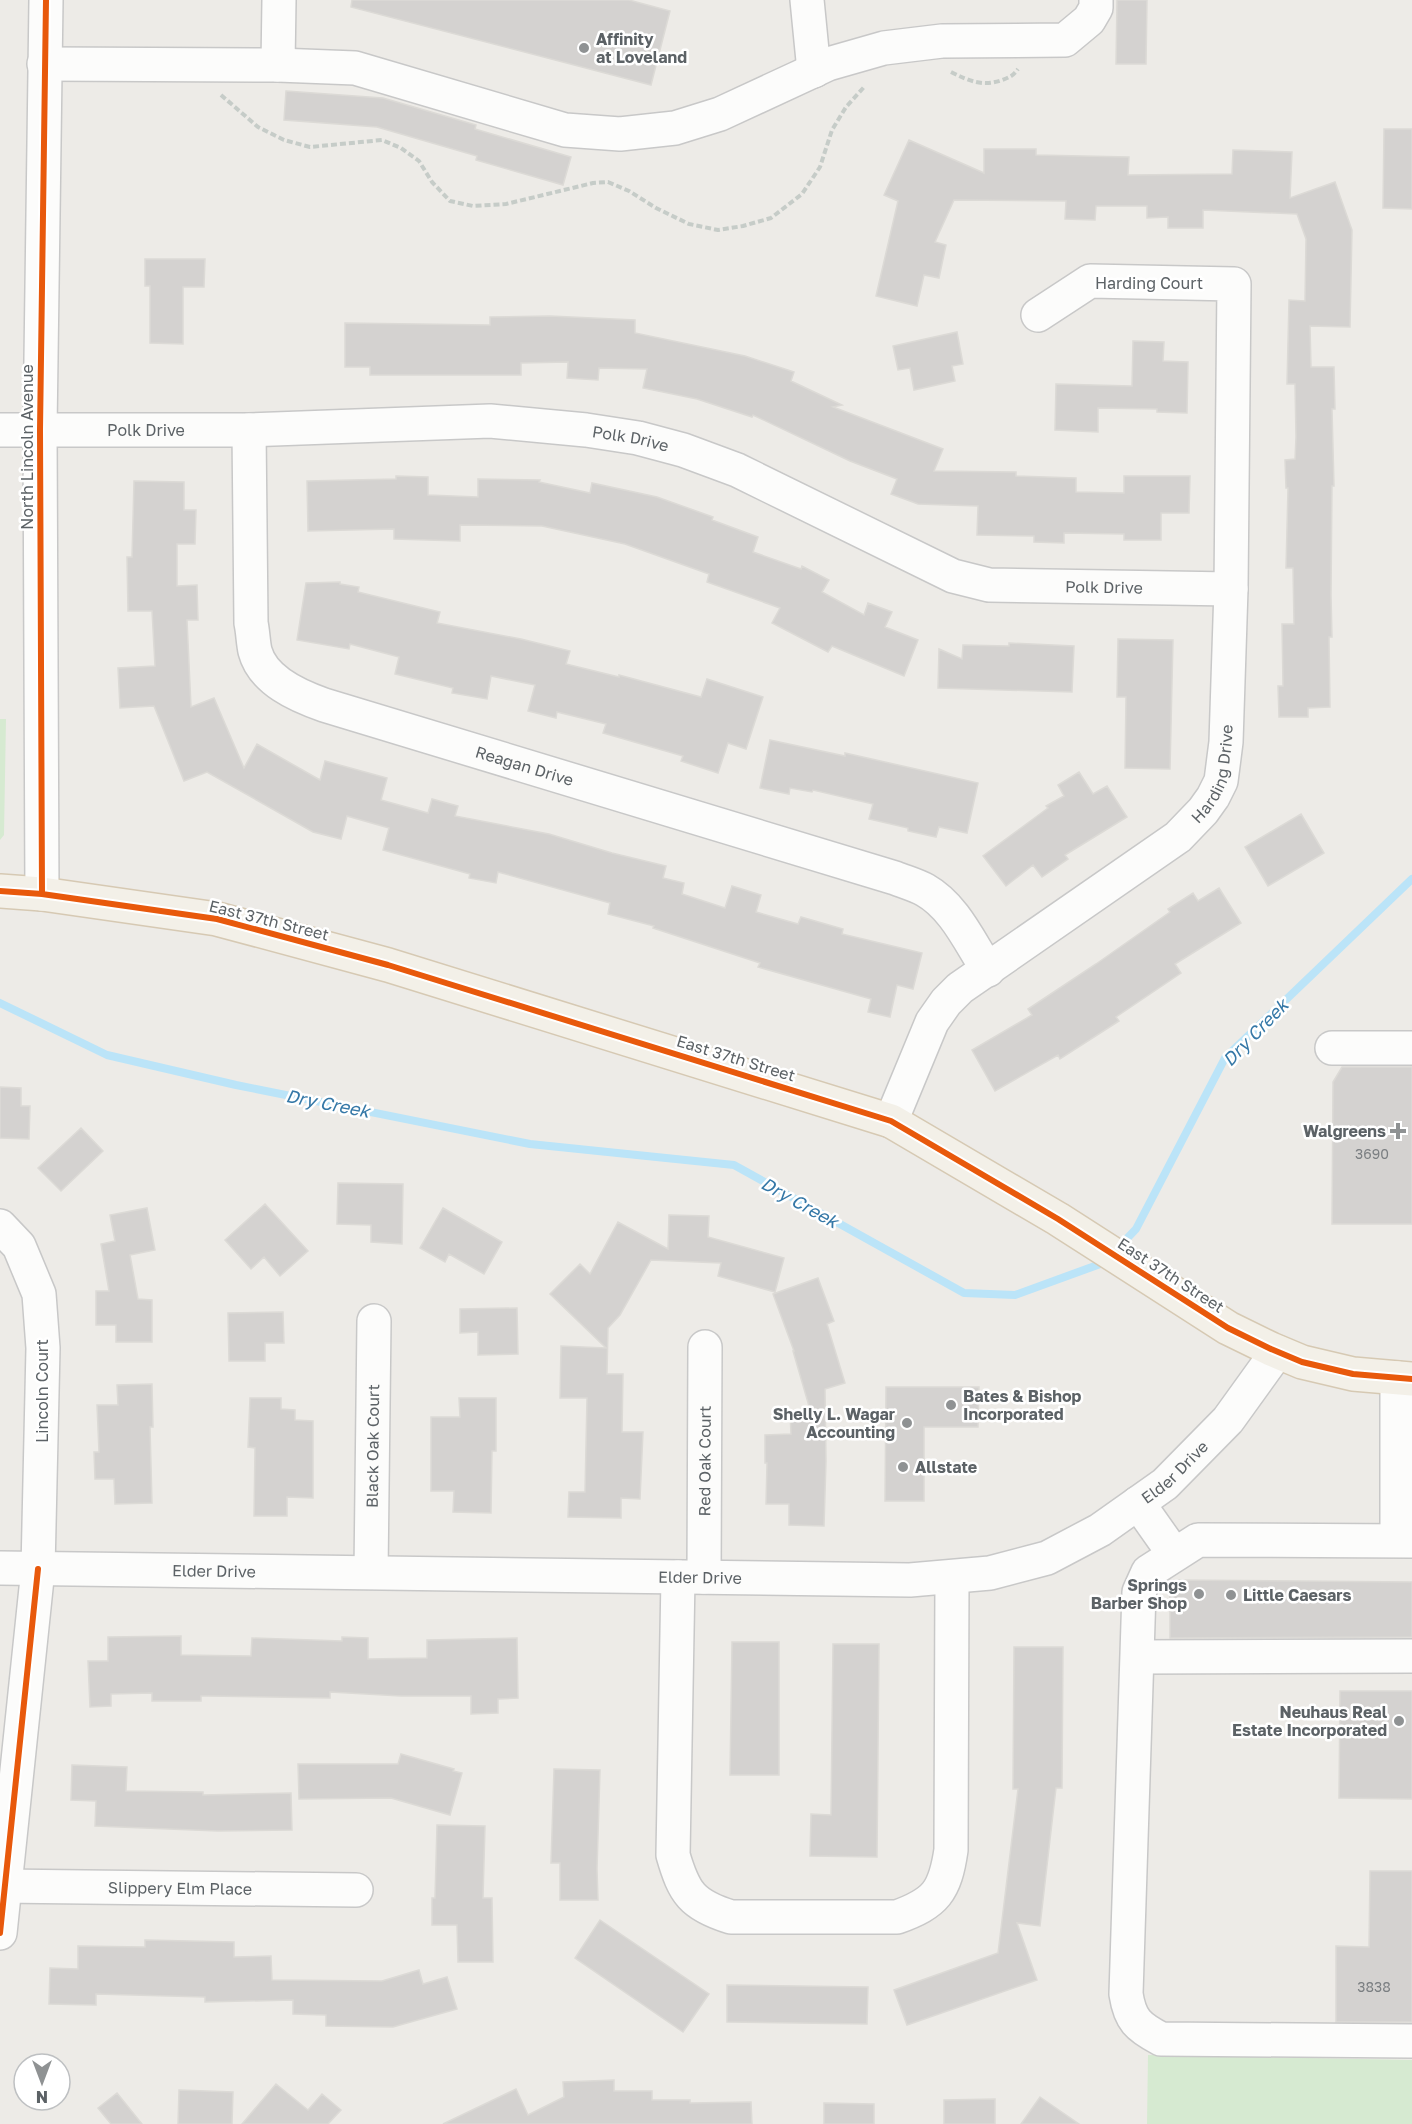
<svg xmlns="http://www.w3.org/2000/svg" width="1412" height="2124" font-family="'Golos Text',sans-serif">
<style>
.green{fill:#d6ead1}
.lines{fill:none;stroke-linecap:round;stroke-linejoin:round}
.stream{stroke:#bbe4f8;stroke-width:8}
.building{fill:#d4d2d0;stroke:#dcdad6;stroke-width:1.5}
.minor-casing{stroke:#c8c8c8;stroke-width:36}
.major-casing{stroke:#d6c9b3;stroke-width:36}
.path{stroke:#c6ccc8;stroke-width:4;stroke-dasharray:6 3;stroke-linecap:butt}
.minor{stroke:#fcfcfb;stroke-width:33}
.major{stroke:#f3f0e8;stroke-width:33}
.cycleway-casing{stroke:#fff;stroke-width:10}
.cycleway{stroke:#e8590c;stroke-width:6}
.poi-dot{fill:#8f9293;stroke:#fff;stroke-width:2}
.labels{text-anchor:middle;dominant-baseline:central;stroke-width:5;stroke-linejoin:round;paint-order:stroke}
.number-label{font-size:14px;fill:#7b7f82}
.poi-label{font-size:16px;font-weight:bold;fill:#5c6266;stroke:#fff;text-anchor:start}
.street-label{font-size:16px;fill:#5c6266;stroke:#fff}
.water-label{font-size:18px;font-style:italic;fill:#3578a7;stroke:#fff}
</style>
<rect width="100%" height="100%" fill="#edebe7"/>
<path class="green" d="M 0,719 L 6,719 L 4,835 L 0,840 Z
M 1148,2055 L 1412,2060 L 1412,2124 L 1147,2124 Z"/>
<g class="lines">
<path class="stream" d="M 0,1003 L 107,1055 L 236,1085 L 530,1144 L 734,1165 L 964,1293 L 1015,1295 L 1103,1263 L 1107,1258
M 1117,1249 L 1136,1229 L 1225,1058 L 1412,879"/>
</g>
<path class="building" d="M 352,0 L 629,0 L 670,11 L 651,85 L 351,7 Z
M 1117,0 L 1147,0 L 1146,64 L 1116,64 Z
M 286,91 L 383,98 L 476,125 L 475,129 L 571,157 L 563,185 L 476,160 L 477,156 L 377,127 L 284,120 Z
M 1384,129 L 1412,129 L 1412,209 L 1383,208 Z
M 909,140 L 984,173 L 984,149 L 1036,149 L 1036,155 L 1129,157 L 1128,175 L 1232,174 L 1233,150 L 1292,152 L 1290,198 L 1335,182 L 1352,230 L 1350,327 L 1310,326 L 1311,367 L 1334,367 L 1335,409 L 1332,409 L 1334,486 L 1332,486 L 1331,595 L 1332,637 L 1329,637 L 1330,707 L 1308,708 L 1308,717 L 1279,717 L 1278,686 L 1283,686 L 1282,624 L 1294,624 L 1293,568 L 1286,568 L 1288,488 L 1286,488 L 1285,460 L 1295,459 L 1296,437 L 1295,384 L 1287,384 L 1289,300 L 1305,301 L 1306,239 L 1297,214 L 1203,210 L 1203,228 L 1168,228 L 1168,217 L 1147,218 L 1147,206 L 1096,206 L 1095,220 L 1065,219 L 1066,201 L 954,200 L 935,242 L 946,245 L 939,278 L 924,275 L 917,306 L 876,296 L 898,201 L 884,195 Z
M 145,259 L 205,259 L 204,287 L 183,287 L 183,344 L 150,343 L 150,286 L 145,286 Z
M 550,316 L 635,320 L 635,333 L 745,356 L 794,372 L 791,381 L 842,405 L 833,407 L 943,449 L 934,471 L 1016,472 L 1016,476 L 1076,478 L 1076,492 L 1124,493 L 1124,476 L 1190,476 L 1189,513 L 1161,513 L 1161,540 L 1124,540 L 1124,534 L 1064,533 L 1064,543 L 1034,542 L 1034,536 L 977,535 L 978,506 L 918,504 L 891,494 L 897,479 L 850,461 L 753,415 L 752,417 L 697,399 L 643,388 L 647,369 L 599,368 L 598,380 L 567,378 L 568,362 L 521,363 L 521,375 L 370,375 L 370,367 L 345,367 L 345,323 L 490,325 L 490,317 Z
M 957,332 L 963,364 L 952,366 L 955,381 L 914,390 L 910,368 L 898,370 L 893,346 Z
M 1133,341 L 1164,342 L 1163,361 L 1188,362 L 1187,413 L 1157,412 L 1157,409 L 1098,408 L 1098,432 L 1055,430 L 1056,384 L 1132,386 Z
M 396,476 L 428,477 L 428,495 L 478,497 L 478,479 L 540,480 L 539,482 L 590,493 L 592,483 L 657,497 L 713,517 L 712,520 L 758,537 L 753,552 L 801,569 L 802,566 L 829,580 L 822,592 L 864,615 L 868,603 L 892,612 L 885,627 L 918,640 L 904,676 L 832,646 L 828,652 L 772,623 L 780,608 L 707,582 L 709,574 L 625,544 L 542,526 L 460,525 L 460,541 L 394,539 L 394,529 L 308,531 L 307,481 L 396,479 Z
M 134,481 L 184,482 L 184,510 L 196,510 L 195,544 L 177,544 L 177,586 L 197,585 L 198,620 L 187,620 L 191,707 L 214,698 L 244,768 L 257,744 L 320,780 L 325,761 L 387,778 L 381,800 L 428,813 L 432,799 L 458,806 L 455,816 L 549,834 L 612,853 L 666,866 L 663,878 L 684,883 L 682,894 L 725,908 L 732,886 L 761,895 L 756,912 L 798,924 L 801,917 L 843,929 L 842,934 L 922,953 L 913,989 L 897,985 L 890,1017 L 868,1012 L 871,999 L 758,967 L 760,963 L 653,928 L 654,926 L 608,914 L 610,903 L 498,872 L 496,883 L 469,878 L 470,874 L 383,850 L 389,828 L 347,816 L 341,839 L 313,832 L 207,772 L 184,781 L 154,706 L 120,708 L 118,668 L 155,666 L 152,611 L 128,611 L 127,557 L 132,557 Z
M 340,582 L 340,584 L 359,587 L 358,592 L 440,612 L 437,623 L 521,639 L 570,651 L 566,664 L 619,677 L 619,675 L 701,697 L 707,679 L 763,697 L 746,749 L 728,743 L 718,773 L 681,761 L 683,756 L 603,733 L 606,724 L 557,712 L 556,718 L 528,711 L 535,685 L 491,676 L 487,699 L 452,693 L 453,688 L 395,674 L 399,657 L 350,644 L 349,649 L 297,640 L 306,583 Z
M 1118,639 L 1173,640 L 1170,769 L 1125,768 L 1126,697 L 1117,697 Z
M 1009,643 L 1074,646 L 1072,692 L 938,688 L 939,649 L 962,659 L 963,645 L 1009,646 Z
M 770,740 L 845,756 L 845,753 L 978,783 L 967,833 L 939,827 L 936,837 L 908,831 L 908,828 L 869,819 L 873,804 L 813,790 L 812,792 L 790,788 L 789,794 L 760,788 Z
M 1079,772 L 1093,794 L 1107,786 L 1127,817 L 1065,855 L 1068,859 L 1042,877 L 1033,865 L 1006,886 L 983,856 L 1048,808 L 1046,806 L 1064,796 L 1058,785 Z
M 1301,814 L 1324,853 L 1268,886 L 1245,847 Z
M 1219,888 L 1241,923 L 1175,964 L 1181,973 L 1116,1017 L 1119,1021 L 1060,1059 L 1058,1055 L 995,1091 L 972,1050 L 1032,1015 L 1028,1009 L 1096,964 L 1170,912 L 1168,909 L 1193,893 L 1198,901 Z
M 1342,1067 L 1412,1067 L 1412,1224 L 1332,1224 L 1333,1082 Z
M 0,1087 L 21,1088 L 21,1106 L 30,1106 L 29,1139 L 0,1138 Z
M 81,1128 L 103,1151 L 61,1191 L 38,1168 Z
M 338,1183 L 403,1184 L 402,1244 L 371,1242 L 371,1225 L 337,1224 Z
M 265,1204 L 308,1251 L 280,1276 L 264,1257 L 251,1269 L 225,1240 Z
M 147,1208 L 155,1250 L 130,1255 L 138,1299 L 152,1300 L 152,1342 L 116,1342 L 116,1325 L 96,1325 L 96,1291 L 109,1291 L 101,1244 L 115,1241 L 110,1215 Z
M 443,1208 L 502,1242 L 484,1274 L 449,1254 L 445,1262 L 420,1248 Z
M 669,1215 L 709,1216 L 708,1237 L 784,1258 L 775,1292 L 718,1276 L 721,1263 L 651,1260 L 620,1315 L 608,1328 L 607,1374 L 623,1374 L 622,1432 L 643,1432 L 640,1499 L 621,1498 L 621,1518 L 568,1517 L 569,1492 L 585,1492 L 587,1398 L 560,1398 L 561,1346 L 606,1348 L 550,1294 L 580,1264 L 590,1274 L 618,1222 L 668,1249 Z
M 818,1278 L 834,1321 L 827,1324 L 845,1383 L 825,1389 L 826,1461 L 824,1526 L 789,1525 L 789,1504 L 766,1504 L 767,1463 L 765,1463 L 765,1435 L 791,1434 L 790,1413 L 811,1413 L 793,1351 L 794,1351 L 773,1294 Z
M 517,1308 L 518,1354 L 478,1355 L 478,1332 L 460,1333 L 460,1309 Z
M 283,1312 L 284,1343 L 265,1343 L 265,1361 L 229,1361 L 228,1313 Z
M 152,1384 L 153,1427 L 150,1427 L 152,1503 L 115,1504 L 114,1479 L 95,1479 L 94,1452 L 99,1452 L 97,1405 L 118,1405 L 117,1385 Z
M 886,1387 L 979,1387 L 978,1427 L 924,1427 L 924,1501 L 885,1501 Z
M 250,1398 L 281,1398 L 281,1409 L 295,1410 L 295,1420 L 313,1421 L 313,1498 L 287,1497 L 287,1516 L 254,1516 L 255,1448 L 248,1447 Z
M 459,1398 L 496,1398 L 496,1451 L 492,1451 L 491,1513 L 453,1512 L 454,1491 L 431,1491 L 431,1417 L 460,1417 Z
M 1170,1580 L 1412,1582 L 1412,1637 L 1170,1638 Z
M 181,1636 L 181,1655 L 251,1656 L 252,1638 L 342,1641 L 342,1637 L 368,1638 L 368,1659 L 427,1658 L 427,1640 L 517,1638 L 518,1698 L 498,1699 L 498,1713 L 471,1714 L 471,1696 L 401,1696 L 330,1692 L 330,1698 L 207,1696 L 201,1696 L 201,1701 L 152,1701 L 152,1693 L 111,1694 L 111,1706 L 90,1707 L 88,1661 L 108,1661 L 108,1637 Z
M 732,1642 L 779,1642 L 779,1775 L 730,1775 Z
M 833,1644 L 879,1644 L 877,1857 L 810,1856 L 811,1814 L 831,1815 Z
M 1014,1647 L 1063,1647 L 1062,1788 L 1056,1788 L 1040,1926 L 1017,1923 L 1037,1980 L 907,2025 L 894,1990 L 998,1953 L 1018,1789 L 1013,1789 Z
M 1340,1691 L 1412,1691 L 1412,1799 L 1339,1798 Z
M 401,1754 L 454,1769 L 453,1771 L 462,1773 L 450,1815 L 391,1798 L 299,1799 L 298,1764 L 398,1764 Z
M 72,1765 L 127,1767 L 126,1791 L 203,1792 L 203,1795 L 291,1793 L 292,1830 L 218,1831 L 95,1826 L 96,1801 L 71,1800 Z
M 554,1769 L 600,1770 L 597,1869 L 598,1900 L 560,1900 L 560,1863 L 551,1863 Z
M 437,1825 L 485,1826 L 483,1898 L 492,1898 L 493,1962 L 458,1962 L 457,1925 L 432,1925 L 432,1898 L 435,1898 Z
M 1370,1871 L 1412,1871 L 1412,2022 L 1336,2022 L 1336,1946 L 1369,1947 Z
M 600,1920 L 709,1994 L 683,2032 L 575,1958 Z
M 145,1940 L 234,1942 L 234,1957 L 271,1956 L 272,1980 L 382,1981 L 419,1970 L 423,1984 L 447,1977 L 457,2009 L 393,2027 L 326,2026 L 326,2015 L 293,2014 L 293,2000 L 205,2002 L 205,1997 L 96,1994 L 96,2005 L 49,2004 L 50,1968 L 78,1969 L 78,1946 L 145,1947 Z
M 727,1985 L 868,1987 L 867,2024 L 727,2022 Z
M 614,2080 L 614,2091 L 652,2091 L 652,2100 L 690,2100 L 690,2103 L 751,2102 L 752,2124 L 443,2124 L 516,2089 L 528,2115 L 564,2097 L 563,2082 Z
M 276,2084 L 308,2110 L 322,2094 L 341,2110 L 328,2124 L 242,2124 Z
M 179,2090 L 233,2092 L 232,2124 L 178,2124 Z
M 117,2093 L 142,2124 L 111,2124 L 98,2108 Z
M 1040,2097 L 1079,2124 L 1021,2124 Z
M 995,2099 L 995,2124 L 944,2124 L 944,2100 Z
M 824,2103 L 874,2104 L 874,2124 L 824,2124 Z"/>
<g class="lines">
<defs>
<g id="minor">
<path d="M 807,0 L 814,71"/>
<path d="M 44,64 L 278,65 L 355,68 L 565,130 L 620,134 L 675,128 L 720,114 L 828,64 L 884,48 L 942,41 L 1065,40 L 1089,20 L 1096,8 L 1096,0"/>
<path d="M 278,65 L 279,0"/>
<path id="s1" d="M 0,430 L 249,430 L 490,421 L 586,430 L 638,438 L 683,450 L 737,470 L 953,576 L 989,585 L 1231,589"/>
<path id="s2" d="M 249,430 L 251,623 C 253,632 253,642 255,651 C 263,681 298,696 324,705 L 895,878 C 905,882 916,885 925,890 C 955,907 970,943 988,970"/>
<path d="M 42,894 L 40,430 L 46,0"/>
<path d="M 1332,1048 L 1412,1048"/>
<path id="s3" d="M 891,1121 L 932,1022 L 946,1002 L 960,988 L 1178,837 L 1203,811 L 1213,797 L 1221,781 L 1226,742 L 1231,589 L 1234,284 L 1090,281 L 1038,315"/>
<path d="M 0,1226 L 19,1246 L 39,1294 L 43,1348 L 38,1569 L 0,1933"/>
<path d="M 1397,1378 L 1397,1540"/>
<path d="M 1138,1503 L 1174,1554"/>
<path d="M 1412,1541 L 1198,1540 L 1148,1572 L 1139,1592 L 1126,1994 C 1130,2020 1138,2027 1161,2039 L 1412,2041"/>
<path id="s4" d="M 0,1568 L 910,1580 L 990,1573 L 1047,1558 L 1100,1530 L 1165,1484 L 1228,1420 L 1277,1352"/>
<path id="s5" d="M 371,1572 L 374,1321"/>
<path d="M 678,1577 L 673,1855 C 684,1893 692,1905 731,1917 L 897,1917 C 936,1903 945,1891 951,1850 L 952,1577"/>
<path id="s6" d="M 704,1577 L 705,1347"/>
<path d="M 1138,1657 L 1412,1656"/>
<path id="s7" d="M 0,1886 L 356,1890"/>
</g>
<path id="major" d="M 0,891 L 42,894 L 217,919 L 388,965 L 891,1121 L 1058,1219 L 1228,1328 L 1271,1349 L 1302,1362 L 1353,1374 L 1412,1379"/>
</defs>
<use href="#minor" class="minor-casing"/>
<use href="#major" class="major-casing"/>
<path class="path" d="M 951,72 C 969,81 983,87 1002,80 C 1010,77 1013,76 1018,69
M 221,95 L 258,127 L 284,140 L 310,147 L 382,140 L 401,148 L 419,161 L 432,182 L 450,201 L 473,206 L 506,204 L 593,183 L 608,182 L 629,191 L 656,208 L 689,224 L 718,230 L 743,226 L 771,218 L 802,194 L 820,167 L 832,130 L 846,107 L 865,86"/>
<use href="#minor" class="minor"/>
<use href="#major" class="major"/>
<defs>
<path id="cycleway" d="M 0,891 L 42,894 L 217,919 L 388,965 L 891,1121 L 1058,1219 L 1228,1328 L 1271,1349 L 1302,1362 L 1353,1374 L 1412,1379
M 42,894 L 40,430 L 46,0
M 0,1933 L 38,1569"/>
</defs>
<use href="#cycleway" class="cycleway-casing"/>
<use href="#cycleway" class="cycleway"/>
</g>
<g class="poi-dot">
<circle cx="584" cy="48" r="6"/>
<path d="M1395 1122h6v6h6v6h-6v6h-6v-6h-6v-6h6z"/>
<circle cx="951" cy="1405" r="6"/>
<circle cx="907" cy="1423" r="6"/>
<circle cx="903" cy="1467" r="6"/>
<circle cx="1199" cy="1594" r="6"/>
<circle cx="1231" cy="1595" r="6"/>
<circle cx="1399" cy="1721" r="6"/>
</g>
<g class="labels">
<g class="number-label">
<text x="1372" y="1153">3690</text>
<text x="1374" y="1986">3838</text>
</g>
<g class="poi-label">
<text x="596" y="39">Affinity<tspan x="596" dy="18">at Loveland</tspan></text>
<text x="1386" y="1131" text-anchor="end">Walgreens</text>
<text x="963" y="1396">Bates &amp; Bishop<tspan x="963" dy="18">Incorporated</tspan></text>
<text x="895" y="1414" text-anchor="end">Shelly L. Wagar<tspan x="895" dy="18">Accounting</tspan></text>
<text x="915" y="1467">Allstate</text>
<text x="1187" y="1585" text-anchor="end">Springs<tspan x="1187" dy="18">Barber Shop</tspan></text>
<text x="1243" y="1595">Little Caesars</text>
<text x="1387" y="1712" text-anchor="end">Neuhaus Real<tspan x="1387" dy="18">Estate Incorporated</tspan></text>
</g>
<g class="street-label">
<text x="1149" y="283">Harding Court</text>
<text stroke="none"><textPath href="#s1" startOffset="146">Polk Drive</textPath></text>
<text stroke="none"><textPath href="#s1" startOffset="632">Polk Drive</textPath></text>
<text transform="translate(27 447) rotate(-90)">North Lincoln Avenue</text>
<text stroke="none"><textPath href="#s1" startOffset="1136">Polk Drive</textPath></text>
<text stroke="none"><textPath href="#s2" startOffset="522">Reagan Drive</textPath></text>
<text stroke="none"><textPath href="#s3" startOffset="492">Harding Drive</textPath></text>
<text transform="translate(269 920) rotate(14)">East 37th Street</text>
<text transform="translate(736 1058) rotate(17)">East 37th Street</text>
<text transform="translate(1171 1275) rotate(33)">East 37th Street</text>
<text transform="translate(42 1391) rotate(-90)">Lincoln Court</text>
<text stroke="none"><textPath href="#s5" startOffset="126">Black Oak Court</textPath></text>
<text stroke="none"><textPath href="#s6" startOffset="116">Red Oak Court</textPath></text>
<text stroke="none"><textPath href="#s4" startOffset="1204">Elder Drive</textPath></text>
<text stroke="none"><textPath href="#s4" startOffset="214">Elder Drive</textPath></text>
<text stroke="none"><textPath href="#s4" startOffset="700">Elder Drive</textPath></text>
<text stroke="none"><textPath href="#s7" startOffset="180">Slippery Elm Place</textPath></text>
</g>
<g class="water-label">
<text transform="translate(1255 1032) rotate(-46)">Dry Creek</text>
<text transform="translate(328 1103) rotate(11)">Dry Creek</text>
<text transform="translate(800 1202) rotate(29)">Dry Creek</text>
</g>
</g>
<g transform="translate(42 2082) rotate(180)"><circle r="28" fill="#ffffff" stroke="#bec0c2" stroke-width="1.5"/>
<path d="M0-4.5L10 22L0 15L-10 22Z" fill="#8f9293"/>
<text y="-9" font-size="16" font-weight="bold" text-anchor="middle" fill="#5c6266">N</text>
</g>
</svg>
